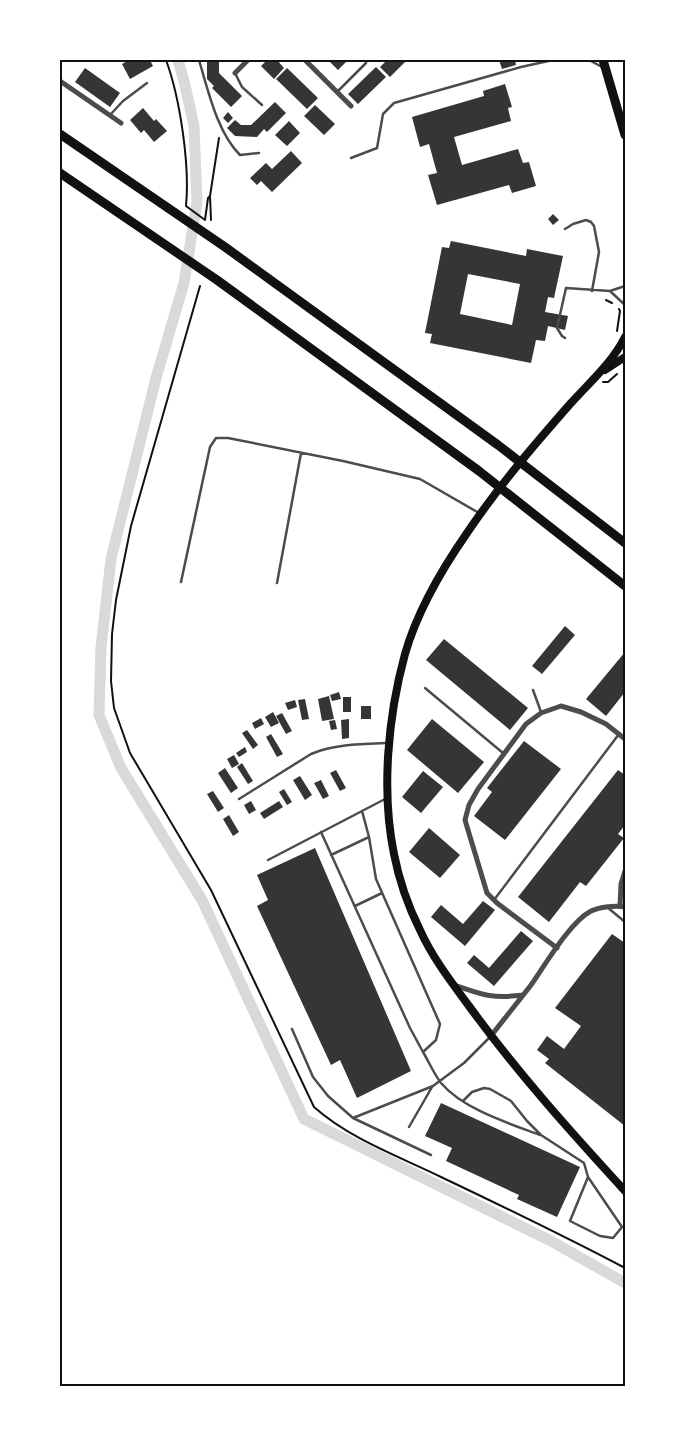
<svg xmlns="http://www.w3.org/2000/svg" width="685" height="1446" font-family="'Alegreya Sans',sans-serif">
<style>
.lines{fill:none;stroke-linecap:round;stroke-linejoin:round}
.canal{stroke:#d9d9d9;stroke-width:11}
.building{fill:#353535;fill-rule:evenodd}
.path{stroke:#111;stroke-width:2}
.service{stroke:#4c4c4c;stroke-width:2.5}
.minor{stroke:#4c4c4c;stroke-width:5}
.secondary{stroke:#111;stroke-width:8}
.primary{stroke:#111;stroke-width:9}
.trunk{stroke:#111;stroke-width:9}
.neatline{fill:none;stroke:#111;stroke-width:2}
</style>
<rect width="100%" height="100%" fill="#fff"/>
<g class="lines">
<path class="canal" d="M 178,60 L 185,85 L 194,126 L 197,202 L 184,283 L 156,378 L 111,559 L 101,647 L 99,715 L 121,768 L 202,900 L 304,1119 L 551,1241 L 625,1283"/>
</g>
<path class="building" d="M 129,60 L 150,60 L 153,66 L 130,79 L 122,64 Z
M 207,60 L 221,60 L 219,61 L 219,73 L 242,96 L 231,107 L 212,88 L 214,86 L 207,79 Z
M 267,60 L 277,60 L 284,68 L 274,79 L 261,66 Z
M 328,60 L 348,60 L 338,70 Z
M 387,60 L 407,60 L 390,77 L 380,67 Z
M 499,60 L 515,60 L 516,65 L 502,69 Z
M 376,67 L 386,77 L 358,104 L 348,94 Z
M 85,68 L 120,93 L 110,107 L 75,82 Z
M 287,68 L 318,98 L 307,109 L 276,79 Z
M 505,84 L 512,107 L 508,108 L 511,121 L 454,137 L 462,165 L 518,149 L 523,163 L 529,162 L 536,186 L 512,193 L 509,185 L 437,205 L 428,175 L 437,173 L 429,144 L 420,147 L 412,117 L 484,96 L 483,91 Z
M 275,102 L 286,113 L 267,132 L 264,129 L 257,137 L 235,136 L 227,128 L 235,120 L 241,125 L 251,125 Z
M 315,105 L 335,124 L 324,135 L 304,116 Z
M 143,108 L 154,121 L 156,119 L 167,131 L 154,142 L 144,130 L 141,133 L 130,120 Z
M 228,112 L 233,118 L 228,123 L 223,118 Z
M 289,121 L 300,133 L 287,146 L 275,135 Z
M 291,151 L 302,163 L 272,192 L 261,181 L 257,185 L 250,178 L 266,163 L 272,169 Z
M 553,214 L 559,220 L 553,225 L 548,219 Z
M 451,241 L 526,256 L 527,249 L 563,256 L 554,298 L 548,297 L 545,312 L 568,316 L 565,330 L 548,326 L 545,341 L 536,340 L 531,363 L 430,343 L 432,334 L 425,333 L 442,247 L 449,248 ZM 468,274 L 520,284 L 512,325 L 460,314 Z
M 565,626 L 575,635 L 542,674 L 532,666 Z
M 444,639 L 528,708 L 510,730 L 426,660 Z
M 625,652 L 625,692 L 606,716 L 586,699 Z
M 339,692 L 341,699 L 332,701 L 330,695 Z
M 329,696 L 334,719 L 322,721 L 318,699 Z
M 343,697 L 351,697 L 351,712 L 343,712 Z
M 305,699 L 309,719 L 302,720 L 298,700 Z
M 295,700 L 297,707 L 288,710 L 285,703 Z
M 361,706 L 371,706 L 371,719 L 361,719 Z
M 273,712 L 279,723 L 271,727 L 265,717 Z
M 282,713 L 292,731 L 286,734 L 276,716 Z
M 261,718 L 264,724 L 255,729 L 252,723 Z
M 349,719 L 349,738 L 342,739 L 341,720 Z
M 432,719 L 484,762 L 458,793 L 407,750 Z
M 335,720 L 337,729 L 331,730 L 329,721 Z
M 247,730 L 258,745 L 253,749 L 242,733 Z
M 271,734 L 283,754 L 277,757 L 266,737 Z
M 524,741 L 561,769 L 505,840 L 474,816 L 492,792 L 487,788 Z
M 245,747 L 247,752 L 239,757 L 236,753 Z
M 234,755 L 239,764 L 232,768 L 227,759 Z
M 242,763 L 253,781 L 248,784 L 237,767 Z
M 225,768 L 238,788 L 231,793 L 218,773 Z
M 336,770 L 346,788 L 340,791 L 330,773 Z
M 618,770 L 625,775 L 625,825 L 618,834 L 624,838 L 586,886 L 580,882 L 549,922 L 518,897 Z
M 423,771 L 443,787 L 421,813 L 402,797 Z
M 300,776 L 312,795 L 305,800 L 293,780 Z
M 321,780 L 329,796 L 323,799 L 314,783 Z
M 284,789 L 292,802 L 287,805 L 279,792 Z
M 213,791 L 224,808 L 218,812 L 207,794 Z
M 251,801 L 256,810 L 249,814 L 244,805 Z
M 279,801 L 283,807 L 264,819 L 260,813 Z
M 229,815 L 239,832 L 233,836 L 223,819 Z
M 429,828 L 460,855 L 440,878 L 409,852 Z
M 315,848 L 411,1071 L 357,1098 L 340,1060 L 331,1065 L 257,906 L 268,900 L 257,875 Z
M 483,901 L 495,910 L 465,946 L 431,917 L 441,905 L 463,924 Z
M 521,931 L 533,941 L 494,986 L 467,963 L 474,955 L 489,968 Z
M 612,934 L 625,943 L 625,1126 L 545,1063 L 549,1059 L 537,1050 L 547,1036 L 564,1049 L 581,1026 L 555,1008 Z
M 441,1103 L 580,1167 L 557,1217 L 517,1199 L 519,1195 L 446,1161 L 452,1148 L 425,1136 Z"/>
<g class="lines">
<path class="path" d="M 166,60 C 180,98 190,165 186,206 L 205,220 L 208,198 L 210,196
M 211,220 L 210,196 L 219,138
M 200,286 L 131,526 L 116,600 L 112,634 L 111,681 L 114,708 L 130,753 L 211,890 L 314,1107 C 350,1139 398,1156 441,1177 C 502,1206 564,1236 625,1268
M 606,300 L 612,303
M 617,331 L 620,311 L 619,309
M 603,382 L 608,382 L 617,374"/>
<path class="service" d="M 199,60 C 208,90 217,132 240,155 L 259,153
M 589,60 L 602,67
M 235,73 L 242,87 L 262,105
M 338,91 L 366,63
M 110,115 L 123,101 L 147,83
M 351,158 L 377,148 L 383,114 L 394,103 L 521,67 L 553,60
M 565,229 L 573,224 L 586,220 L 591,222 L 594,226 L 599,252 L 592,291
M 610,291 L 625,305
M 565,338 L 562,336 L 557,328 L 566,288 L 610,291 L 625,286
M 181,582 L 210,447 L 216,438 L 228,438 L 343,461 L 420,479 L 479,513
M 277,583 L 301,453
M 425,688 L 503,753
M 533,690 L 541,712
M 239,799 L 311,754 C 335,744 363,744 388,743
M 321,832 L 410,1028 L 423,1052 L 436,1040 L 440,1024 L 376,879 L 369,837 L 362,811
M 331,855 L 369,837
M 268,860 L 387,798
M 494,900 L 619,734
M 355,906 L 382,893
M 607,907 L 625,922
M 292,1029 L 313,1077 L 328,1096 L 353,1118 L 433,1086 L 464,1063 L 489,1038
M 423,1052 C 429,1062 434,1074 441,1083 C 463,1109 508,1123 540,1135
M 463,1101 L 472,1092 L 484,1088 L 490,1089 L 511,1101 L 527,1121 L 541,1135 L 584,1163 L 588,1177 L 622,1227 L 613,1238 L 600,1236 L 570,1221 L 588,1177
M 353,1118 L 431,1155
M 409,1127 L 432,1087"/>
<path class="minor" d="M 305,60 L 351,106
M 235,73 L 248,60
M 60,81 L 121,123
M 620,906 L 621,884 L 625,871
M 557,948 L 497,903 L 487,893 L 465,820 L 469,805 L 478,789 L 526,724 L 541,713 L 561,706 L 581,712 L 606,724 L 625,739
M 454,985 C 483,995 492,999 523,995
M 491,1036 C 504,1019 518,1002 531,985 C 545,965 570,922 591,911 C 600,907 615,905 625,907"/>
<path class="secondary" d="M 625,337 C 612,363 590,382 571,403 C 534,445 498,487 467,533 C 442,569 417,612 405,654 C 388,716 381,791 394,854 C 399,880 408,906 420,930 C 432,957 452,983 469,1006 C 517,1072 570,1131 625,1191
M 605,370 L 625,357"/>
<path class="primary" d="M 603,60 L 625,135"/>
<path class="trunk" d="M 60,134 L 225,247 L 498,445 L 625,543
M 60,173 L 217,280 L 479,471 L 625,586"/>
</g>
<rect width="685" height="1446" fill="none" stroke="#ffffff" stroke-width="122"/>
<rect x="61" y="61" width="563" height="1324" class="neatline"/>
</svg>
